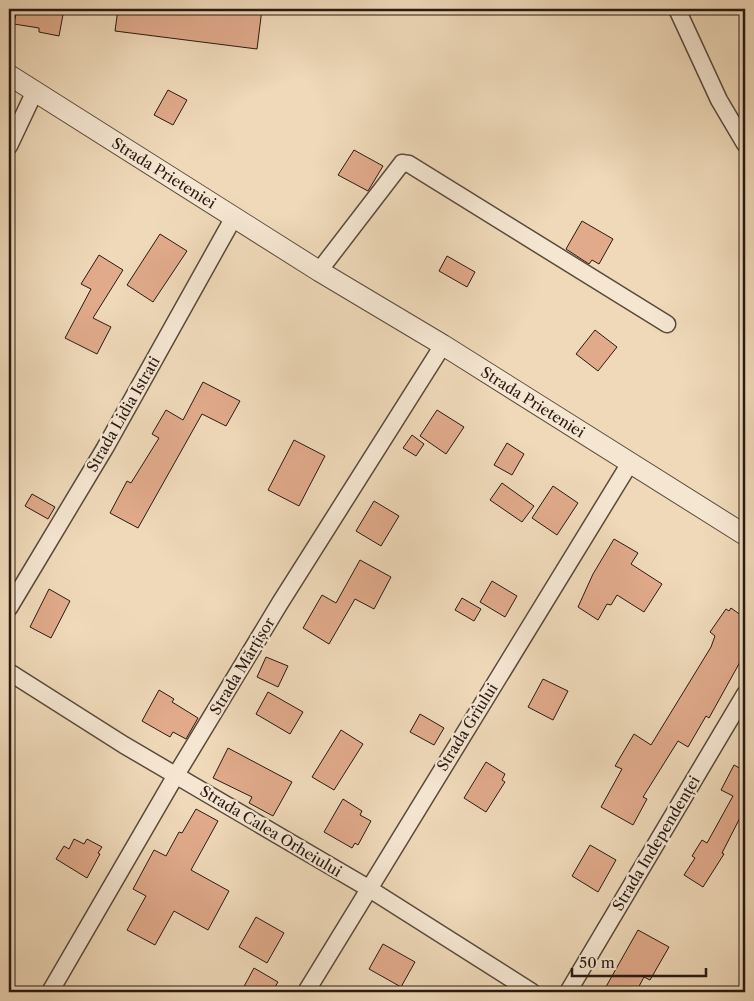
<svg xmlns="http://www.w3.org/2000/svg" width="754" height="1001" font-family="'Libre Caslon Text',serif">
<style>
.building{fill:#e0aa8b;stroke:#291a13}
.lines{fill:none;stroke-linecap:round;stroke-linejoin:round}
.minor-casing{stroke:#5a4a3c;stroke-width:19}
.tertiary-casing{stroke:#5a4a3c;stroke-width:22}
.minor{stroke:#f5e6d2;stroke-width:16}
.tertiary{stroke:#f5e6d2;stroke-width:20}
.labels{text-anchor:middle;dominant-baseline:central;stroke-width:4.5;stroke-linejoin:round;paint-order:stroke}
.street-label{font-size:15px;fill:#291a13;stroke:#f5e6d2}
</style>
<rect width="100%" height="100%" fill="#efd9b9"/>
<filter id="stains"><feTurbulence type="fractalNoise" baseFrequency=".004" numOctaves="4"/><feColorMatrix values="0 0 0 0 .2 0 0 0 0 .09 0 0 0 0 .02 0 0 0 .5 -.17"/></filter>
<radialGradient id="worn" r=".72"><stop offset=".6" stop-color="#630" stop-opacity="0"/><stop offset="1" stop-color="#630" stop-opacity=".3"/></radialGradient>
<path class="building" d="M 17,9 L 64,9 L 59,36 L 39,32 L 39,28 L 14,24 Z
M 118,9 L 262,9 L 257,49 L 115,31 Z
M 168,90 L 187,100 L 173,125 L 154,115 Z
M 354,150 L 383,166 L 368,191 L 338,175 Z
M 582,221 L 613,239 L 599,264 L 592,260 L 589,264 L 566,249 Z
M 160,234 L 187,251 L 153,302 L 127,285 Z
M 99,255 L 123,270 L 93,318 L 111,327 L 97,354 L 65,338 L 91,289 L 81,284 Z
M 447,256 L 475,272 L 467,287 L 439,271 Z
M 595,330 L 617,347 L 598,371 L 576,354 Z
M 203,382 L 240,401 L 226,426 L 202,414 L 138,528 L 110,513 L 127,481 L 131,483 L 159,438 L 152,434 L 166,410 L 183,420 Z
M 437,410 L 464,427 L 446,454 L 420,436 Z
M 412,435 L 424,444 L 416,456 L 403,448 Z
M 294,440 L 325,456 L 299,506 L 268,490 Z
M 507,443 L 524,454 L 512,475 L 494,465 Z
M 502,483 L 534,506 L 522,522 L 490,500 Z
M 553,486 L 578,503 L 557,535 L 532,518 Z
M 32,494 L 55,507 L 48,519 L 25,506 Z
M 374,501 L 399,516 L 381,546 L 356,531 Z
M 614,539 L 638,553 L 631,564 L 662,584 L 644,612 L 617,595 L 611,605 L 607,604 L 598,620 L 578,607 L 593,574 Z
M 360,560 L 391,577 L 374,609 L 355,599 L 329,644 L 303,628 L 322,595 L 336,603 Z
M 492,581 L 517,596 L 505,617 L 480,602 Z
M 49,589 L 70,601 L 51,638 L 30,627 Z
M 462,598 L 481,609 L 474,621 L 455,610 Z
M 731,608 L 745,618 L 745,653 L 709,718 L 706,716 L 688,747 L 678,741 L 643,797 L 647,799 L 633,825 L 601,807 L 622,769 L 615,766 L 634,734 L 651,745 L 711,647 L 715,636 L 710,632 L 726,609 L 729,611 Z
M 266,657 L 288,666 L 278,687 L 257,677 Z
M 543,679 L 568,691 L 553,720 L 528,707 Z
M 159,690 L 174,699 L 172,702 L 198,718 L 186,739 L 173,732 L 170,737 L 142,721 Z
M 268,692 L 303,712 L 290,734 L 256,714 Z
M 420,714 L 444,728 L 434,745 L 410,732 Z
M 341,730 L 363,744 L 334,790 L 312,777 Z
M 228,748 L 292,782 L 273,816 L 249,803 L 252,797 L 213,778 Z
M 486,762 L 505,774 L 502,780 L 505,782 L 486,812 L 464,798 Z
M 734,765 L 745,771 L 745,808 L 722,853 L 724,854 L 703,887 L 684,875 L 695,858 L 692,856 L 702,840 L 707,843 L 733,796 L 721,790 Z
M 343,799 L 362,811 L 360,815 L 371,821 L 358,845 L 355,843 L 352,848 L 324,832 Z
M 196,809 L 218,821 L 191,870 L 229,891 L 208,930 L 174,911 L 155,945 L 127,930 L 146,896 L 133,889 L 154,850 L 166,856 L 179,832 L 182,833 Z
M 74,839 L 84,844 L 87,839 L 102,847 L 98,853 L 100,854 L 87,878 L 56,859 L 64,846 L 69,849 Z
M 590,845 L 616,860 L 598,892 L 572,876 Z
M 256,917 L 284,933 L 267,963 L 239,947 Z
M 638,930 L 669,947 L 650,980 L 644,977 L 636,992 L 603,992 Z
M 383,944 L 415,962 L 401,987 L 369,969 Z
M 254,968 L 278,982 L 272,992 L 241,992 Z"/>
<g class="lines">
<defs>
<path id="minor" d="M 677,9 L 719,100 L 745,144
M 9,146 L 35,91
M 319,271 L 402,163 L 409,164 L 667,324
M 9,608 L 105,448 L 234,217
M 9,672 L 124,745 L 368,888 L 532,992
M 50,992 L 176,775 L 280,603 L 443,345
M 306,992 L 630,463
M 568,992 L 745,694"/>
<path id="tertiary" d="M 9,75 L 319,271 L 443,345 L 745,535"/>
</defs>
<use href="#minor" class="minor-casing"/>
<use href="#tertiary" class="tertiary-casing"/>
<use href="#minor" class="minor"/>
<use href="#tertiary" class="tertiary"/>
</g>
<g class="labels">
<g class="street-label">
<text transform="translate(164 173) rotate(32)">Strada Prieteniei</text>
<text transform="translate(533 402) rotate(32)">Strada Prieteniei</text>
<text transform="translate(123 414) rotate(-60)">Strada Lidia Istrati</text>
<text transform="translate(242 666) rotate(-59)">Strada Mărțișor</text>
<text transform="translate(467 727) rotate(-58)">Strada Grîului</text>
<text transform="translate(271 831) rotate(31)">Strada Calea Orheiului</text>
<text transform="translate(656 843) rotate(-59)">Strada Independenței</text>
</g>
</g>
<rect width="754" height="1001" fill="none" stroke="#efd9b9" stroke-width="30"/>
<rect x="10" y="10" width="734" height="981" fill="none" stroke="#291a13" stroke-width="2.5"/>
<rect x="15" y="15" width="724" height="971" fill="none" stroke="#291a13"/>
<path d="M572 968v8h134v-8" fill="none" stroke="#291a13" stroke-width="2.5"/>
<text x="579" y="968" font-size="15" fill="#291a13" stroke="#f5e6d2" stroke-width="4" paint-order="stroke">50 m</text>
<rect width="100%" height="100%" filter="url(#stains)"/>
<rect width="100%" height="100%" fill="url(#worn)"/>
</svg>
